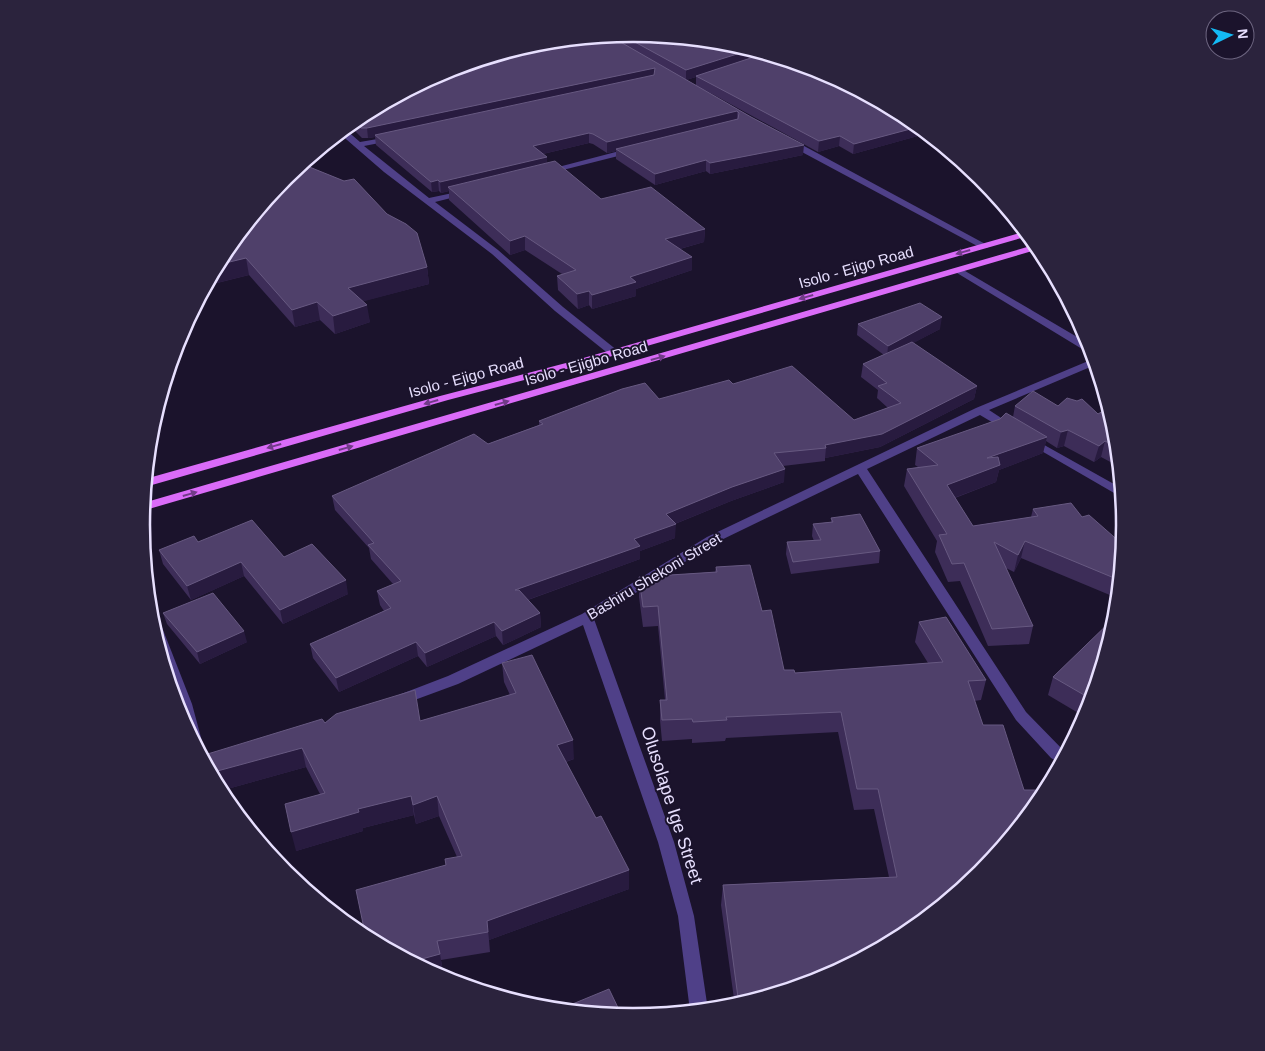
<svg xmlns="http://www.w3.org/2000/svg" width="1265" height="1051" font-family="Helvetica,sans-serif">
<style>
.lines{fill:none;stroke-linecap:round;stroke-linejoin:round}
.minor{fill:#4f4088;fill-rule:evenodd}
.major{fill:#da6bf8;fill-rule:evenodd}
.wall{fill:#3d2d58;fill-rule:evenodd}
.shaded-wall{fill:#281b3f}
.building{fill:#4f406a;stroke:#675981}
.oneway{fill:#713b88}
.labels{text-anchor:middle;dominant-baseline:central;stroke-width:4;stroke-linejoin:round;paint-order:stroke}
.street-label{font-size:15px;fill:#e7dffe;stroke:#1b132c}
.near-street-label{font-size:18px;fill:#e7dffe;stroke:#1b132c}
.rim{fill:none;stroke:#e7dffe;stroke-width:2.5}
</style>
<rect width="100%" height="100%" fill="#1b132c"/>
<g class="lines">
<path class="minor" d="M 345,129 L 360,142 L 395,136 L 395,140 L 364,146 L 429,198 L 467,190 L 467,194 L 435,202 L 498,250 L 563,307 L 618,351 L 619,353 L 618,355 L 610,355 L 555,311 L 492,254 L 384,172 L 339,133 Z
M 787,140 L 793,140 L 989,246 L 987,248 L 981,248 L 787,144 Z
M 631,148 L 634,148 L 634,152 L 547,174 L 543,171 Z
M 960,268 L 1089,344 L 1092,353 L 1087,352 L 957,273 L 955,271 Z
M 1093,359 L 1095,365 L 989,410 L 1015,427 L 1017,429 L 1015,431 L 1007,431 L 980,415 L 867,469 L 1026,712 L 1066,753 L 1060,763 L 1051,758 L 1016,720 L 858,474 L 715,543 L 594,619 L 674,842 L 694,916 L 708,1010 L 690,1011 L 678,916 L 658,842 L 583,625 L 458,684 L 401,705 L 396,704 L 394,700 L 396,696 L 448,676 L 582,614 L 707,537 L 976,408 Z
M 1030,437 L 1121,488 L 1121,497 L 1026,442 L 1024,440 Z
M 149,607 L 154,609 L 156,612 L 192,704 L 203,745 L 200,749 L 198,750 L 181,720 L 150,621 Z"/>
<path class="major" d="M 1023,232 L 1028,236 L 574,367 L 448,400 L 145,487 L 145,479 L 440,396 L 566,363 Z
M 1034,245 L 1039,249 L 142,511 L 143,503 Z"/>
</g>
<path class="wall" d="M 633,34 L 906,117 L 931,137 L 925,134 L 853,154 L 839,146 L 818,152 L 703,89 L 751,117 L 803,155 L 710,174 L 706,171 L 655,185 L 616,159 L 616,151 L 607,153 L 593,144 L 589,143 L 543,154 L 547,163 L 601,199 L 705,229 L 704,242 L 680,249 L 692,270 L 636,289 L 636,296 L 592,309 L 589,305 L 578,309 L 558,290 L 557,276 L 562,274 L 525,250 L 510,255 L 449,200 L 449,191 L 441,193 L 439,191 L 432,192 L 376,145 L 375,137 L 368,138 L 362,138 L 349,125 L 360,116 L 537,43 ZM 696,77 L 696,85 L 686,80 Z
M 224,252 L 427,267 L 429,284 L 363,301 L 370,322 L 335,334 L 320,320 L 295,327 L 249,275 L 217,283 L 211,276 Z
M 858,324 L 940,329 L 913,343 L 977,386 L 974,399 L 880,447 L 825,458 L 825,461 L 783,466 L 784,482 L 731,501 L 675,524 L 675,538 L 640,551 L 640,559 L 528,600 L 540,613 L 541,627 L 503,645 L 496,636 L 427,667 L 418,656 L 339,692 L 313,658 L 310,644 L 384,611 L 380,605 L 377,591 L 393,584 L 371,559 L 369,548 L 335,510 L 332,496 L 488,444 L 539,425 L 539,421 L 659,399 L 733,384 L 854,420 L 888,408 L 877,398 L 878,390 L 861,377 L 863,364 L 884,355 L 857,335 Z
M 1015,406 L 1058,406 L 1115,430 L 1118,466 L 1101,457 L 1094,462 L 1064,446 L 1057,448 L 1046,441 L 1043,453 L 999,470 L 996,482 L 955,498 L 973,526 L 1031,517 L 1033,509 L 1082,517 L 1122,544 L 1117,598 L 1021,558 L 1014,572 L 1006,568 L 1033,626 L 1029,644 L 988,646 L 960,581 L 948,582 L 935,552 L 937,541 L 904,486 L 907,469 L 918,467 L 915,465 L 917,448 L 1013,417 Z
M 831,518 L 880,551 L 879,563 L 791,574 L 786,554 L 787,542 L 814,541 L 812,536 L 813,524 L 831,522 Z
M 198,542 L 284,557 L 348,594 L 283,624 L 244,576 L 191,600 L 163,564 L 159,550 Z
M 716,567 L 762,611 L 784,670 L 795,673 L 928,663 L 915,642 L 919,622 L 986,680 L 981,700 L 974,701 L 983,725 L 1024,790 L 820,980 L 735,1006 L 721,905 L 723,885 L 889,877 L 874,809 L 854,810 L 838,732 L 726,738 L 725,741 L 692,743 L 692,739 L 662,741 L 660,720 L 660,700 L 665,700 L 658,626 L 643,627 L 639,597 L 639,577 L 715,572 Z
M 163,613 L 247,642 L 200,664 L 167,624 Z
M 1115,622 L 1087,714 L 1085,717 L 1048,695 L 1053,677 Z
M 502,663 L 574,759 L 566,762 L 596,818 L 629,870 L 629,889 L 489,940 L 490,952 L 441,960 L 443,973 L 435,975 L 366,938 L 446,865 L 457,857 L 439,816 L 416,824 L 414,815 L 363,828 L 363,831 L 296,851 L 320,794 L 306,767 L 220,791 L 325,723 L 420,721 L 510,695 L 504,682 Z"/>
<path class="shaded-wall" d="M 594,38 L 465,65 L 537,43 Z
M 750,50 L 764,54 L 696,76 L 696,77 L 686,80 L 686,70 Z
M 655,68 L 655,78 L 375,135 L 375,137 L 368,138 L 367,128 Z
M 737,111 L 737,121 L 616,149 L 616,151 L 607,153 L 607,142 Z
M 918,127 L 926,133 L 925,134 L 853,154 L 854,144 Z
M 589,133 L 589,143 L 534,156 L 533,146 Z
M 840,136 L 839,146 L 818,152 L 819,141 Z
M 804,145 L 803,155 L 710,174 L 710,163 Z
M 547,157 L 547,167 L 448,187 L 449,191 L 441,193 L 440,182 Z
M 706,160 L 706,171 L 655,185 L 655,174 Z
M 438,180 L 439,191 L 432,192 L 431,182 Z
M 705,229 L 704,242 L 665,253 L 665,239 Z
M 525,236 L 525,250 L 510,255 L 510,241 Z
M 692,257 L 692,270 L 636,289 L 636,296 L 592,309 L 592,295 L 630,277 Z
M 246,258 L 249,275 L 217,283 L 214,270 L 217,265 Z
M 427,267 L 429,284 L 350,305 L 348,288 Z
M 589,291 L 589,305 L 578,309 L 577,294 Z
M 317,302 L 320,320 L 295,327 L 292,310 Z
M 367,305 L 370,322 L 335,334 L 333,316 Z
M 942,317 L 940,329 L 887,357 L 888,346 Z
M 977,386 L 974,399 L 880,447 L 825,458 L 826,448 L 825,445 Z
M 1068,430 L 1064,446 L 1057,448 L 1061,432 Z
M 1047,437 L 1043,453 L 999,470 L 996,482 L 943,502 L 947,485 L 987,458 Z
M 1105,441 L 1101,457 L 1094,462 L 1099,446 Z
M 785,469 L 784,482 L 731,501 L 667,527 L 676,524 L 675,538 L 640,551 L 640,559 L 516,604 L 515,590 L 634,539 L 666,514 L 732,487 Z
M 1025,541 L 1021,558 L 1014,572 L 1018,555 Z
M 241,562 L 244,576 L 191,600 L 187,586 Z
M 346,580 L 348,594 L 283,624 L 280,610 Z
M 540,613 L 541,627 L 503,645 L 502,631 Z
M 494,622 L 496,636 L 427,667 L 425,653 Z
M 244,631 L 247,642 L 200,664 L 197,652 Z
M 416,642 L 418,656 L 339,692 L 336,678 Z
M 573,740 L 574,759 L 558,764 L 557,745 Z
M 302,748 L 306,767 L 220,791 L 210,773 Z
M 411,796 L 414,815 L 363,828 L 363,831 L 296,851 L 291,832 L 358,809 Z
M 437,796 L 439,816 L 416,824 L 413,805 Z
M 629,870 L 629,889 L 489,940 L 487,921 Z
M 440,954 L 443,973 L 435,975 L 411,962 Z"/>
<path class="building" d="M 633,34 L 729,43 L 750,50 L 686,70 L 622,35 Z
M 610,36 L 751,117 L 804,145 L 710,163 L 706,160 L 655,174 L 616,149 L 738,119 L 739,113 L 737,111 L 607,142 L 593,134 L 589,133 L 533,146 L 547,157 L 440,182 L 438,180 L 431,182 L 375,135 L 654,75 L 655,68 L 367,128 L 361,128 L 354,121 L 360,116 L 445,71 L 484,59 L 589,38 Z
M 763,54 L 821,71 L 906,117 L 918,127 L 854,144 L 840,136 L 819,141 L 696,76 Z
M 555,161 L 601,199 L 651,187 L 705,229 L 665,239 L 692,257 L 630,277 L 636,282 L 592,295 L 589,291 L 577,294 L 557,276 L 576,270 L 525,236 L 510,241 L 448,187 Z
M 302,164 L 344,181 L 354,179 L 387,214 L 406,224 L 417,233 L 427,267 L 348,288 L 367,305 L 333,316 L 317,302 L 292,310 L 246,258 L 217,265 L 224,252 L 285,178 Z
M 920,303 L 942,317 L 888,346 L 858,324 Z
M 912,342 L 977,386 L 882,434 L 825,445 L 826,448 L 774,453 L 785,469 L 732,487 L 666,514 L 676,524 L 634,539 L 640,546 L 515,590 L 519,590 L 540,613 L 502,631 L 494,622 L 425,653 L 416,642 L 336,678 L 310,644 L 391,608 L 377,591 L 401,581 L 368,545 L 374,543 L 332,496 L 474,434 L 488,444 L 543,424 L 539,421 L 622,389 L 645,383 L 659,399 L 729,380 L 733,384 L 792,366 L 854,420 L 901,403 L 878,386 L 887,383 L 863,364 Z
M 1033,391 L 1058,406 L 1067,398 L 1077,401 L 1082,399 L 1098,414 L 1108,408 L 1115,430 L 1117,447 L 1105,441 L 1099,446 L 1068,430 L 1061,432 L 1015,406 Z
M 1006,413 L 1047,437 L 987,458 L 998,457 L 1000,465 L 947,485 L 973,526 L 1038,516 L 1033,509 L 1071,503 L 1082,517 L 1089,515 L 1122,544 L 1119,580 L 1025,541 L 1018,555 L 994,542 L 1033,626 L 992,629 L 964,563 L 952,564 L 939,535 L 947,534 L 907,469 L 938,465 L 917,448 L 1000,419 Z
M 860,514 L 880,551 L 793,562 L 787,542 L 821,540 L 813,524 L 833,522 L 831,518 Z
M 252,520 L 284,557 L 312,544 L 346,580 L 280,610 L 241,562 L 187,586 L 159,550 L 194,536 L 198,542 Z
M 750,565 L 762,611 L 771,610 L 784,670 L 794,670 L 795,673 L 943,662 L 919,622 L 946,617 L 986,680 L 968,681 L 983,725 L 1003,725 L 1024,790 L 1046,790 L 1041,799 L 980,873 L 905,935 L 820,980 L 739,1005 L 723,885 L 897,877 L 878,789 L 857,789 L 841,712 L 726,717 L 727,720 L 693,722 L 692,719 L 662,720 L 660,700 L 667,700 L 658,606 L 643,607 L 639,577 L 717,572 L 716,567 Z
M 213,593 L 244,631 L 197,652 L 163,613 Z
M 1114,618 L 1115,618 L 1115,622 L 1091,699 L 1053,677 Z
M 532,655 L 573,740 L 557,745 L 596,818 L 601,816 L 629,870 L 487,921 L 488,932 L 437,941 L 440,954 L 411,962 L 366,938 L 356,890 L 446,865 L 445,859 L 462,856 L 437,796 L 413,805 L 411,796 L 358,809 L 359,812 L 291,832 L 285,804 L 325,793 L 302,748 L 210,773 L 201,756 L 322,719 L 325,723 L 336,714 L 415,690 L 420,721 L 516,693 L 502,663 Z
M 609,989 L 622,1016 L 558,1010 Z"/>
<defs><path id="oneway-solid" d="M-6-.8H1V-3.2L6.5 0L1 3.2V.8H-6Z" transform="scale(1.25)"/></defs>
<g class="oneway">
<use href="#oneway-solid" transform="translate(963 252) rotate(164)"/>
<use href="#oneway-solid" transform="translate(806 297) rotate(164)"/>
<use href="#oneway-solid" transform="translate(658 358) rotate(-16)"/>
<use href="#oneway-solid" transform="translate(431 402) rotate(164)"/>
<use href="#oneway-solid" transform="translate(502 403) rotate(-16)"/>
<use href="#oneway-solid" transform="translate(274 446) rotate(164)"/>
<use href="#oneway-solid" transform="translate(346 448) rotate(-16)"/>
<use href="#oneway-solid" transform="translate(190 494) rotate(-16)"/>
</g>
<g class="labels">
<g class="street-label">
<text transform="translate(856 267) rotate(-16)">Isolo - Ejigo Road</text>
<text transform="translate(586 363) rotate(-16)">Isolo - Ejigbo Road</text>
<text transform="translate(466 377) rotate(-15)">Isolo - Ejigo Road</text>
<text transform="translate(654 576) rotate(-31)">Bashiru Shekoni Street</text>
</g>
<g class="near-street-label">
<text transform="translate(672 805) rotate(72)">Olusolape Ige Street</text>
</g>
</g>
<path d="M0 0H1265V1051H0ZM150 525a483 483 0 1 1 966 0a483 483 0 1 1-966 0Z" fill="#2b233d" fill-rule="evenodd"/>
<path class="rim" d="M150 525a483 483 0 1 1 966 0a483 483 0 1 1-966 0Z"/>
<g transform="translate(1230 35) rotate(85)"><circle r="24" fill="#1b132c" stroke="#6d6580"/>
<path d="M0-4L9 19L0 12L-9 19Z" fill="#14baf5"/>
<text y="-8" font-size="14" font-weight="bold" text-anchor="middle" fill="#e7dffe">N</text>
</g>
</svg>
